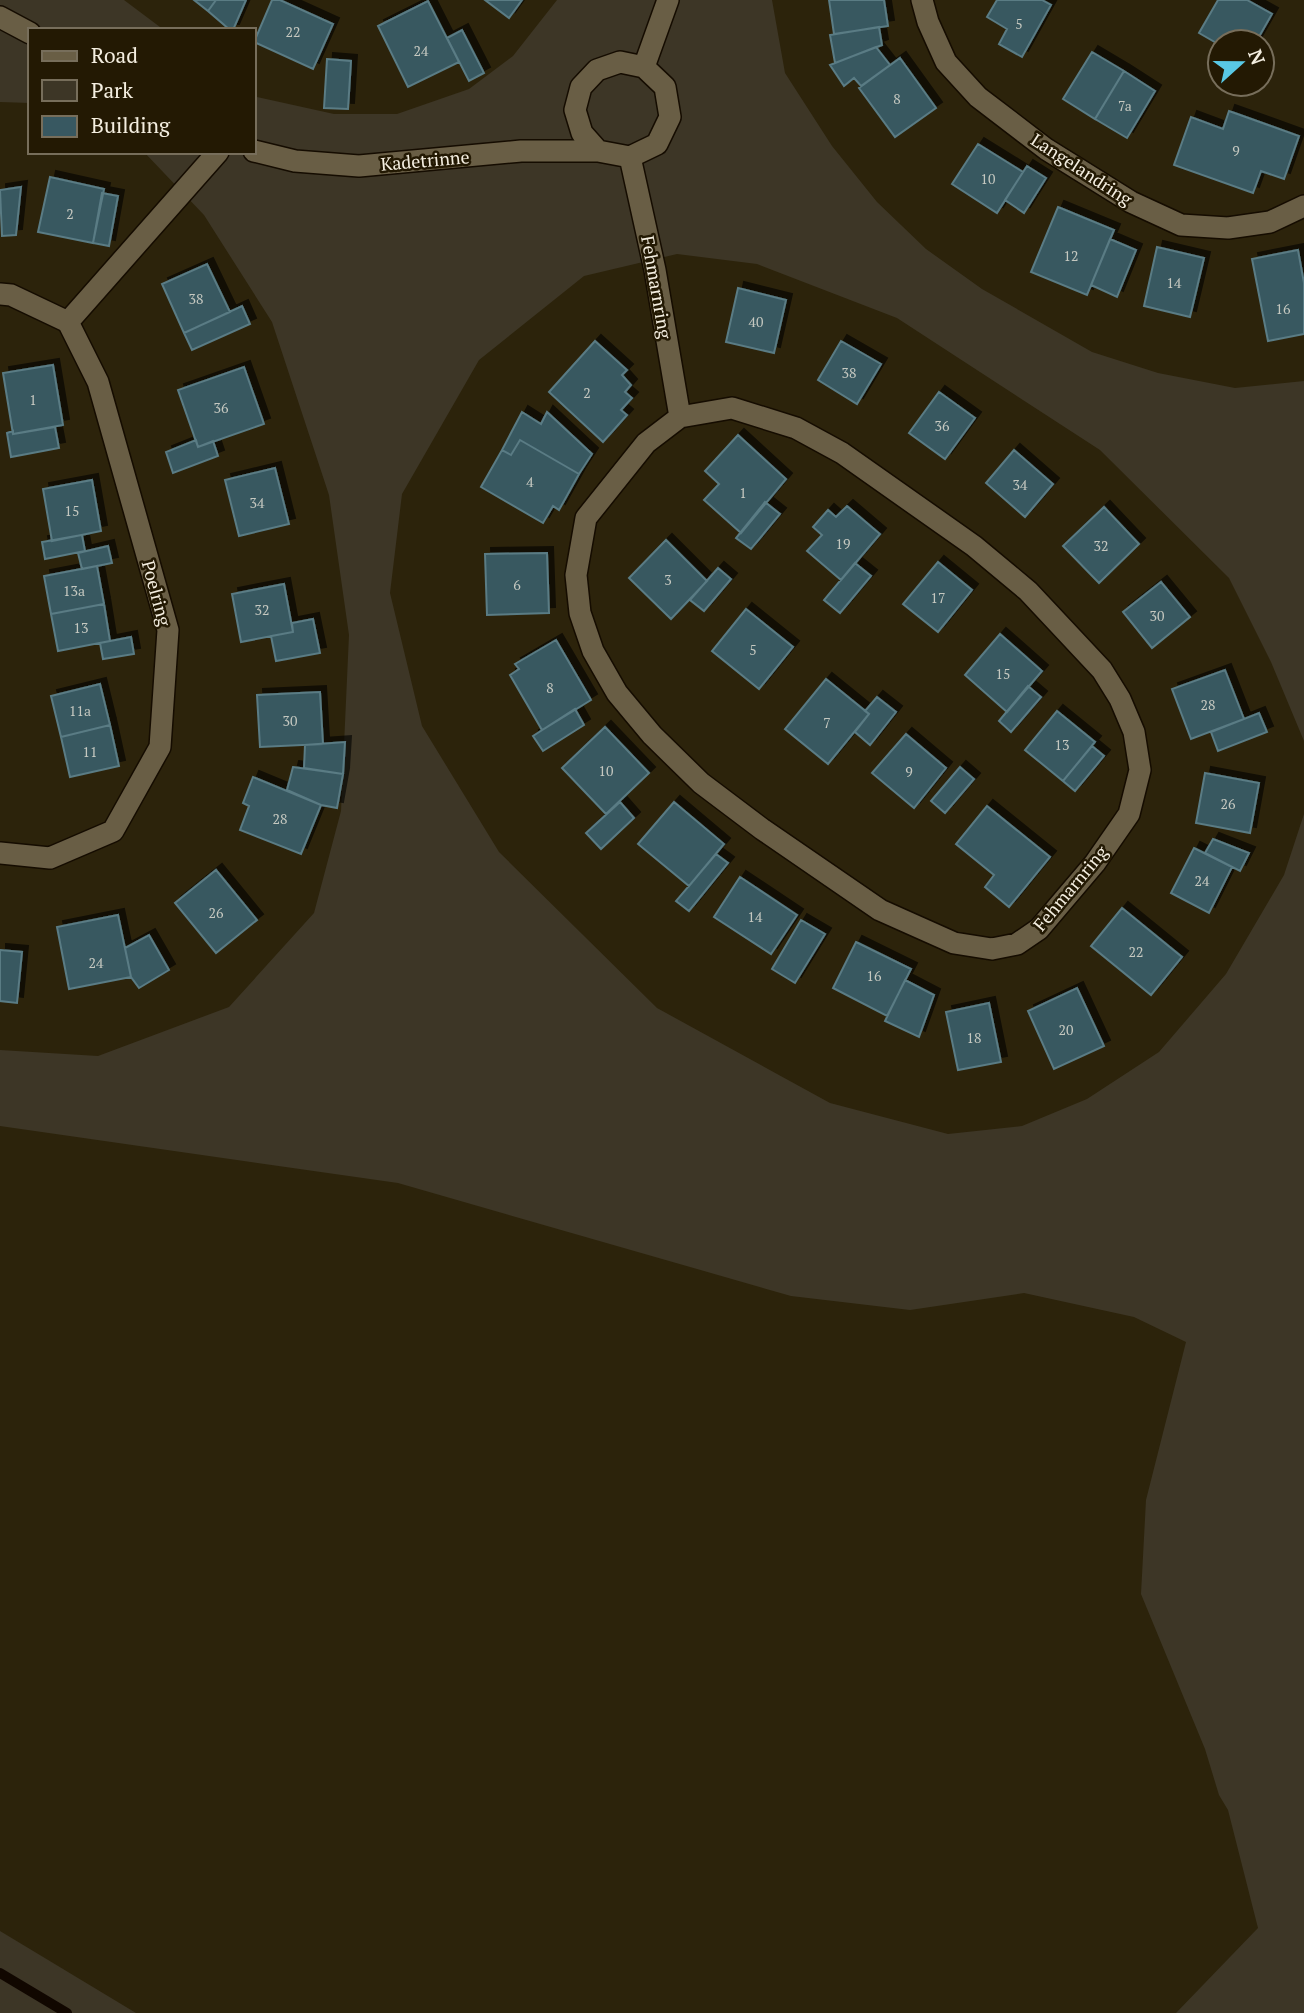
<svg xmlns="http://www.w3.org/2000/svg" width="1304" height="2013" font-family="'PT Serif',serif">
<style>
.green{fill:#3d3626}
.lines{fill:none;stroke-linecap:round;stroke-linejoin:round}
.stream{stroke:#110700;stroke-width:10}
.building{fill:#385861;stroke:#5a7b84;stroke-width:2;filter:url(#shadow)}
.street-casing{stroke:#150c00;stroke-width:24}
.street{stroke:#695e45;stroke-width:21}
.labels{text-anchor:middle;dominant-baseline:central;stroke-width:5;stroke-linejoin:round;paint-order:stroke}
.number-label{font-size:14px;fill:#c5c8c0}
.street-label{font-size:18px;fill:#f4eee0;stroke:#231903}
</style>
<defs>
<filter id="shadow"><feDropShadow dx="6" dy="-6" stdDeviation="0" flood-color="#0009"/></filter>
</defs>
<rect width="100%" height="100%" fill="#2c230b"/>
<path class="green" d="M 0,0 L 124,0 L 164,30 L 30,30 L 30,103 L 0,102 Z
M 557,0 L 772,0 L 785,73 L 832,146 L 877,202 L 926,249 L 982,289 L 1092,352 L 1158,373 L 1235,388 L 1304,381 L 1304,741 L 1271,662 L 1229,578 L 1100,450 L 897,318 L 757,264 L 677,254 L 584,276 L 479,360 L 402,494 L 390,593 L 422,726 L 499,852 L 657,1008 L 830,1103 L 948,1134 L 1022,1126 L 1087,1099 L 1159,1052 L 1226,974 L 1284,875 L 1304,814 L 1304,2013 L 1176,2013 L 1258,1928 L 1228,1810 L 1219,1795 L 1205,1749 L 1141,1594 L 1146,1500 L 1186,1342 L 1134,1317 L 1024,1293 L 910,1310 L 791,1296 L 398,1183 L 0,1126 L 0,1050 L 98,1056 L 229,1007 L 314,913 L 341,811 L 349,635 L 329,495 L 272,322 L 204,215 L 144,152 L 254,152 L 254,94 L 257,97 L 334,114 L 397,114 L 469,89 L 513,56 Z
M 0,1931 L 136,2013 L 0,2013 Z"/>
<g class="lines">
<path class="stream" d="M 0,1973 L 67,2013"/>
</g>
<path class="building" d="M 194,0 L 216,0 L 208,11 Z
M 216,0 L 246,0 L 233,30 L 230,30 L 208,11 Z
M 272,0 L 280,0 L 333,24 L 313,69 L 254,42 Z
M 485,0 L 522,0 L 509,18 Z
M 829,0 L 884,0 L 888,26 L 834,34 Z
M 997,0 L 1042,0 L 1051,5 L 1022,57 L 999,44 L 1007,29 L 987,17 Z
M 1218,0 L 1247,0 L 1272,14 L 1256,42 L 1220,42 L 1220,45 L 1199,33 Z
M 428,1 L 459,62 L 408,87 L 378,26 Z
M 879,27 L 882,45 L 835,63 L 830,35 Z
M 462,30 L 484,73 L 469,81 L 447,38 Z
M 876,47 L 890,65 L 861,86 L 854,78 L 844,86 L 830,65 Z
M 1092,52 L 1124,71 L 1095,119 L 1063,99 Z
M 900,58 L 936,108 L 895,137 L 859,88 Z
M 327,59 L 351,61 L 348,109 L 324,108 Z
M 1124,71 L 1155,91 L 1127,138 L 1095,119 Z
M 1225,84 L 1248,84 L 1242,94 Z
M 1229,111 L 1299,136 L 1284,179 L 1261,171 L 1253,193 L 1174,165 L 1191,117 L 1223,129 Z
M 978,144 L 1023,172 L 997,213 L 952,184 Z
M 1027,166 L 1046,178 L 1024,213 L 1005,200 Z
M 50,177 L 104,189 L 93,243 L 38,232 Z
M 21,187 L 16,235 L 2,236 L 0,190 Z
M 102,193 L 118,196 L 109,246 L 93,243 Z
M 1058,207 L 1114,230 L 1087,295 L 1031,272 Z
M 1110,239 L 1136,250 L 1117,297 L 1091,285 Z
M 1157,247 L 1204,258 L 1190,317 L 1144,306 Z
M 1298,250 L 1304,283 L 1304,334 L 1268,341 L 1252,259 Z
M 207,264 L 230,312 L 184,333 L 162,284 Z
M 738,288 L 786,300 L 774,353 L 726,342 Z
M 242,306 L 250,324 L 192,350 L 184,333 Z
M 595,341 L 627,370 L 622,375 L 631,385 L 625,392 L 632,398 L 621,410 L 627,415 L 603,442 L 549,392 Z
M 841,341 L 881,364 L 857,404 L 818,380 Z
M 53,365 L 63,425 L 13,434 L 3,373 Z
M 244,367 L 264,424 L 198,447 L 178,390 Z
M 939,392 L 975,418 L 945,459 L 909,433 Z
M 522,412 L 541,424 L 547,412 L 592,454 L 579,474 L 520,440 L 511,455 L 502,450 Z
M 55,427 L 59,448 L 11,457 L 7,433 L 13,431 L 13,434 Z
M 738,435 L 786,479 L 741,533 L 704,500 L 719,484 L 705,471 Z
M 196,440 L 198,447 L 213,441 L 218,456 L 173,473 L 166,452 Z
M 520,440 L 579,474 L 559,510 L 553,506 L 543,523 L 481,487 L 502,450 L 511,455 Z
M 1014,450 L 1053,484 L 1025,517 L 986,483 Z
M 275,468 L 289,524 L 239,536 L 225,480 Z
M 92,480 L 101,531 L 52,541 L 43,489 Z
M 765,502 L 780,514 L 751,549 L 736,538 Z
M 847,506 L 880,534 L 841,580 L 807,551 L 822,535 L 813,527 L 828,510 L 836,517 Z
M 1104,507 L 1139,544 L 1099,583 L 1063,546 Z
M 82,535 L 85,551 L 45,559 L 42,542 Z
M 666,540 L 707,581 L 671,619 L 629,578 Z
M 108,546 L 112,563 L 82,569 L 78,553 Z
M 547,553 L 549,613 L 487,615 L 485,554 Z
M 938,562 L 972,590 L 938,632 L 903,604 Z
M 855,563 L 871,576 L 840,613 L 824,600 Z
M 97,566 L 104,604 L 51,614 L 44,576 Z
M 718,568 L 731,579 L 704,611 L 690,600 Z
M 1161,582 L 1190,617 L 1152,648 L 1123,612 Z
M 284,584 L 293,632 L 241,642 L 232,594 Z
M 104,604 L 110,641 L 58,651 L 51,614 Z
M 746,609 L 793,647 L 759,689 L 712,651 Z
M 313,619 L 320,653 L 276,661 L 271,636 L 293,632 L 292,623 Z
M 1000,634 L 1042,671 L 1007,712 L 965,675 Z
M 131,637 L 134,654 L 103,659 L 100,643 Z
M 556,640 L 591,700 L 542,730 L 510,675 L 519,669 L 515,664 Z
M 1225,670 L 1244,719 L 1191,739 L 1172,689 Z
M 826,679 L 869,714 L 828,764 L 785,729 Z
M 100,684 L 110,725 L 61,737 L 51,696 Z
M 1028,686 L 1041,697 L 1011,732 L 999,721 Z
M 320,692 L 323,744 L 260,747 L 257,695 Z
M 877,697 L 896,712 L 870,745 L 855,732 L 869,714 L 865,711 Z
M 575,709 L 584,725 L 543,751 L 533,736 Z
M 1057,711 L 1095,742 L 1063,781 L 1025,750 Z
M 1259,713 L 1267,732 L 1218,751 L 1211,732 Z
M 110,725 L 119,766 L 70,777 L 61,737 Z
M 605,727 L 649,773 L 606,814 L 562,768 Z
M 906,734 L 946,768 L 914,808 L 872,773 Z
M 345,742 L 343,774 L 304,768 L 305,745 Z
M 1092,746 L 1104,756 L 1075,791 L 1063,781 Z
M 293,767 L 343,774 L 337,808 L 321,805 L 287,790 Z
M 960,767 L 974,779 L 945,813 L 931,801 Z
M 1205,773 L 1259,783 L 1250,833 L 1196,823 Z
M 253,777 L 321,805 L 301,854 L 240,830 L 249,806 L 243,803 Z
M 620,802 L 634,818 L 601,849 L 586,833 Z
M 674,802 L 724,844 L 689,886 L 638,844 Z
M 987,806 L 1050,857 L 1009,907 L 985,887 L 994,875 L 956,844 Z
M 1213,839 L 1249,853 L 1240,871 L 1205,853 Z
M 1194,848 L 1232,867 L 1209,913 L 1171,893 Z
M 716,854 L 728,863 L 689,911 L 676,901 Z
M 216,870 L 257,920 L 216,953 L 175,903 Z
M 740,877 L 797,915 L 771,954 L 714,917 Z
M 1122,908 L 1182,957 L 1151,995 L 1091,946 Z
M 118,915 L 131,977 L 69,989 L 57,927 Z
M 801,920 L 825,934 L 795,983 L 772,969 Z
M 149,935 L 169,970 L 139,988 L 131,977 L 125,948 Z
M 856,942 L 911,969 L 887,1016 L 833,988 Z
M 0,950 L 22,952 L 17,1003 L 0,1001 Z
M 905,980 L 934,995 L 919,1037 L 885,1021 Z
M 1077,988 L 1104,1046 L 1054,1069 L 1028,1011 Z
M 989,1003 L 1001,1062 L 958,1070 L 946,1012 Z"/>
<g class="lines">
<defs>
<path id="street" d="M 922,0 L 928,22 L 946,62 L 978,97 L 1046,149 L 1131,202 L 1181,225 L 1228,228 L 1270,222 L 1304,206
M 0,17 L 30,33
M 620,62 L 644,67 L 665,87 L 670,117 L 657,144 L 630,157 L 598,151 L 582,133 L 575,110 L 581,87 L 597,70 Z
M 644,67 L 668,0
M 254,151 L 295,161 L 359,166 L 521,151 L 598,151
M 630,157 L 655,270 L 680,417 L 646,443 L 586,518 L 576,575 L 580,613 L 593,651 L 617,693 L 652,735 L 701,783 L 762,829 L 880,910 L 954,943 L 992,949 L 1017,944 L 1039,929 L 1095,863 L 1129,814 L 1140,770 L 1134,732 L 1120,699 L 1102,670 L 1028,591 L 974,546 L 842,453 L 796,428 L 732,408 L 680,417
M 0,294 L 11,295 L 68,322 L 98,382 L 168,630 L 160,747 L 113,831 L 50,858 L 0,853
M 68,322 L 218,152"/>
</defs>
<use href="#street" class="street-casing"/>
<use href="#street" class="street"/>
</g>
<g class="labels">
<g class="number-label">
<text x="1019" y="23">5</text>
<text x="293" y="31">22</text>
<text x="421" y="50">24</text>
<text x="897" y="98">8</text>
<text x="1125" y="105">7a</text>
<text x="1236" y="150">9</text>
<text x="988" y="178">10</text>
<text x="70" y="213">2</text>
<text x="1071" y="255">12</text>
<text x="1174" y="282">14</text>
<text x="196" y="298">38</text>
<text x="1283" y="308">16</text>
<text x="756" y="321">40</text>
<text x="849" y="372">38</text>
<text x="587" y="392">2</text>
<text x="33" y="399">1</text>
<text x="221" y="407">36</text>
<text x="942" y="425">36</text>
<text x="530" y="481">4</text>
<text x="1020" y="484">34</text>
<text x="743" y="492">1</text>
<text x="257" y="502">34</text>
<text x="72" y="510">15</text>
<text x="843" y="543">19</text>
<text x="1101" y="545">32</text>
<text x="668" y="579">3</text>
<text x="517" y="584">6</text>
<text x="74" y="590">13a</text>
<text x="938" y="597">17</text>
<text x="262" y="609">32</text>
<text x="1157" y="615">30</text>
<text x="81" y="627">13</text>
<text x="753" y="649">5</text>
<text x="1003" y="673">15</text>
<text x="550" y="687">8</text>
<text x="1208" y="704">28</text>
<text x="80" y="710">11a</text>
<text x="290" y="720">30</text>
<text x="827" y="722">7</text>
<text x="1062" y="744">13</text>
<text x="90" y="751">11</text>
<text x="606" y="770">10</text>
<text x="909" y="771">9</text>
<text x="1228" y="803">26</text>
<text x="280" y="818">28</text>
<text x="1202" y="880">24</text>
<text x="216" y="912">26</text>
<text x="755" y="916">14</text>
<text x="1136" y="951">22</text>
<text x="96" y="962">24</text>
<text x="874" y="975">16</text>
<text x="1066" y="1029">20</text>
<text x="974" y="1037">18</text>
</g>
<g class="street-label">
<text transform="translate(425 160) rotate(-5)">Kadetrinne</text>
<text transform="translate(1082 169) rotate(33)">Langelandring</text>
<text transform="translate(657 287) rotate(80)">Fehmarnring</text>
<text transform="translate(157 593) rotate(75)">Poelring</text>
<text transform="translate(1070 888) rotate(-50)">Fehmarnring</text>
</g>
</g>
<rect x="28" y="28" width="228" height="126" fill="#231903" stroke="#776e5b" stroke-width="2"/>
<rect x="42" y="51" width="35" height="10" fill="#695e45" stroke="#776e5b" stroke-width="2"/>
<text x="91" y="63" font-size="21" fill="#f4eee0">Road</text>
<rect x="42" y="80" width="35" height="21" fill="#3d3626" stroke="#776e5b" stroke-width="2"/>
<text x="91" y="98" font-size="21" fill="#f4eee0">Park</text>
<rect x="42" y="116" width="35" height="21" fill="#385861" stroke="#776e5b" stroke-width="2"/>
<text x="91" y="133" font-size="21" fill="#f4eee0">Building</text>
<g transform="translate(1241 63) rotate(69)"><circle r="33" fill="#231903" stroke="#776e5b" stroke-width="2"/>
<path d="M0-5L12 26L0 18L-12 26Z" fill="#59c8e5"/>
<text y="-10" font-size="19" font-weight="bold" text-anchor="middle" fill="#f4eee0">N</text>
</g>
</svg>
